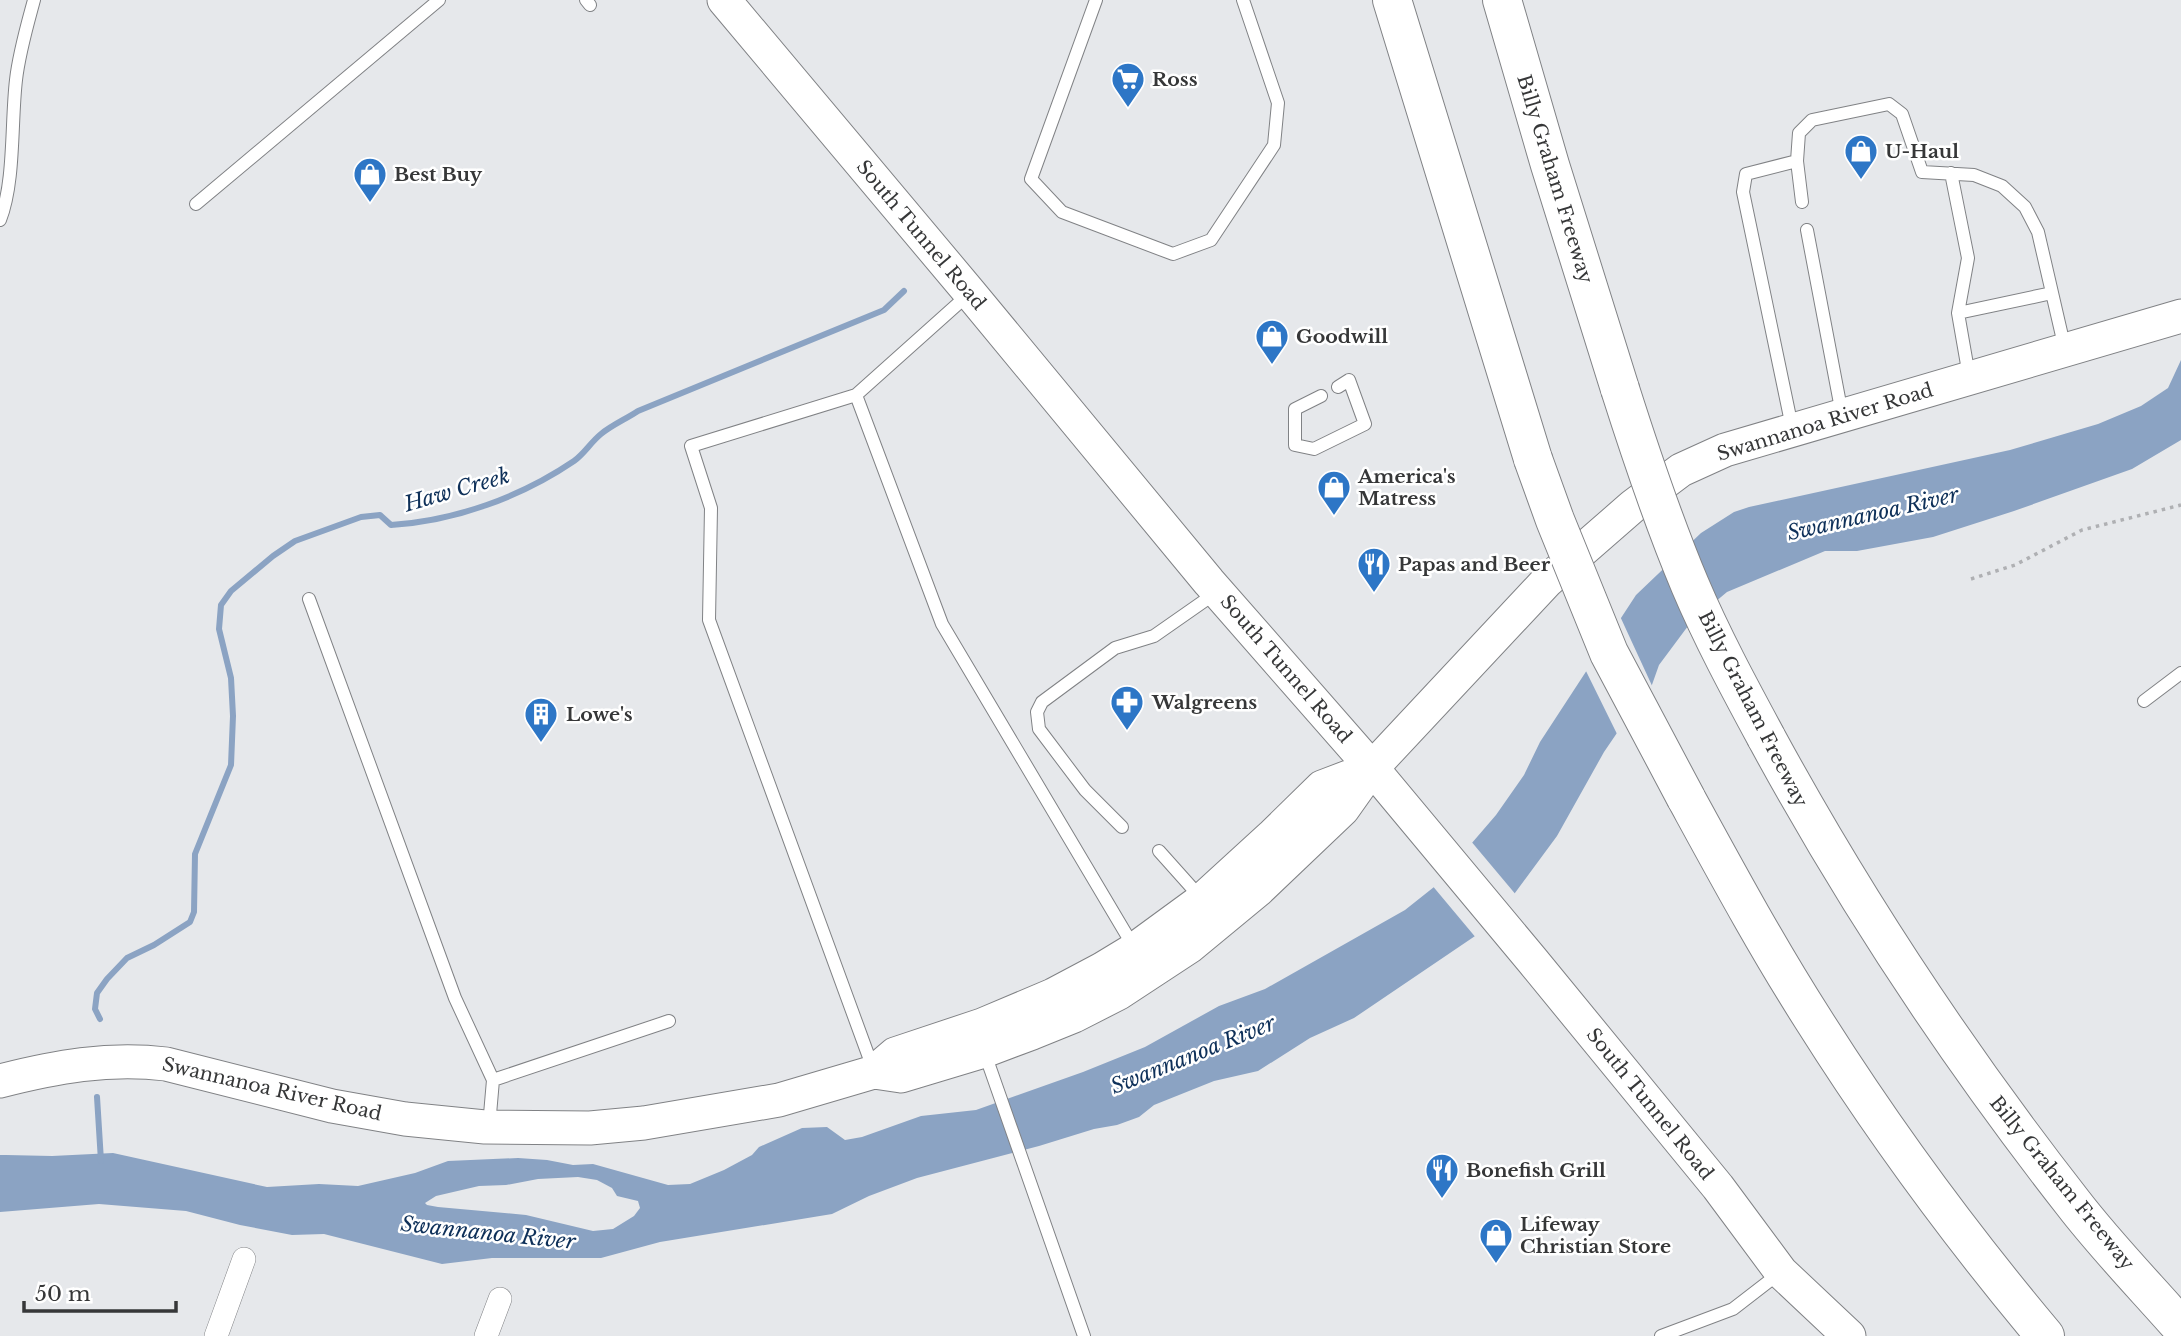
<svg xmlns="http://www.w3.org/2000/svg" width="2181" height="1336" font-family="'Libre Baskerville',serif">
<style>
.water{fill:#8ba3c3;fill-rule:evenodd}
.pier{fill:#e6e8eb}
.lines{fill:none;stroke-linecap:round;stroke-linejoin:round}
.stream{stroke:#8ba3c3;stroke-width:6}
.lane-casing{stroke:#808285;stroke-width:14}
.street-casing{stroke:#808285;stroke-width:24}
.secondary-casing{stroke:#808285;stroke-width:35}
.highway-casing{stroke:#808285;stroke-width:40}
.path{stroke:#afb0b3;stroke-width:3.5;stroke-dasharray:3.5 5;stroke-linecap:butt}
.lane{stroke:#fff;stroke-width:12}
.street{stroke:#fff;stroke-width:23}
.secondary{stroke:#fff;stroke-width:33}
.highway{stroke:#fff;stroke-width:38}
.highway-bridge-casing{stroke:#808285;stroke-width:40;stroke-linecap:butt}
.highway-bridge{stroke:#fff;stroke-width:38}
.labels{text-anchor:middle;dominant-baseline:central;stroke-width:5;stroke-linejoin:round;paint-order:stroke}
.poi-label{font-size:19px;font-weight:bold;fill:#363738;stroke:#fff;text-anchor:start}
.street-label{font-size:19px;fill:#363738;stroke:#fff}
.water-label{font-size:21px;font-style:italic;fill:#0e3059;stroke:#fff}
</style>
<rect width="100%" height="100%" fill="#e6e8eb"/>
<path class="water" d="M 2181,360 L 2181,440 L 2132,469 L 2014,511 L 1933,537 L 1857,551 L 1825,551 L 1727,592 L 1691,622 L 1659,665 L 1648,696 L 1619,730 L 1604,752 L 1557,836 L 1512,897 L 1481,932 L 1354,1018 L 1310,1038 L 1258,1071 L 1214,1081 L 1154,1105 L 1139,1117 L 1117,1125 L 1094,1129 L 1039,1146 L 917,1178 L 869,1196 L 832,1214 L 660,1242 L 601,1258 L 492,1258 L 442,1264 L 324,1234 L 292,1235 L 240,1225 L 186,1211 L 99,1204 L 0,1212 L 0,1155 L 6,1155 L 52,1156 L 113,1153 L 267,1187 L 319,1184 L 358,1186 L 415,1173 L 448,1161 L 518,1158 L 547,1160 L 573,1165 L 593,1164 L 668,1185 L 690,1184 L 724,1170 L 752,1155 L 759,1147 L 802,1128 L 827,1127 L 845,1140 L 862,1137 L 921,1116 L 976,1110 L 1083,1072 L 1145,1047 L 1219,1006 L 1265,989 L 1405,910 L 1434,887 L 1496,815 L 1524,775 L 1540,742 L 1636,595 L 1701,533 L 1734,512 L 1749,507 L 2010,450 L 2098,424 L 2141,406 L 2168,388 ZM 578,1177 L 597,1180 L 612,1188 L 617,1196 L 638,1201 L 640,1208 L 634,1216 L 613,1229 L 593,1231 L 526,1215 L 438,1207 L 427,1205 L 425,1203 L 436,1196 L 479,1186 L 506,1185 L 538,1179 Z"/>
<path class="pier" d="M 1619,614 L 1654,690 L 1650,698 L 1618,736 L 1584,667 Z
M 1470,840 L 1517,896 L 1477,939 L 1431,884 Z"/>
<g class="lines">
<path class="stream" d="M 100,1019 L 95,1009 L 97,993 L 107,979 L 127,958 L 154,945 L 190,922 L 194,912 L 195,854 L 231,765 L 233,716 L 231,678 L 219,629 L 221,605 L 231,591 L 273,556 L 295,541 L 361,517 L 380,515 L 391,525 C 455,521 521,497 574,461 C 584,454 591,442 601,434 C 612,425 626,419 638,411 L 884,310 L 904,291
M 97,1097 L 101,1161"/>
<defs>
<path id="lane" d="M 586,0 L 590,5
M 1096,0 L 1031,179 L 1062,212 L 1173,254 L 1211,240 L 1274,145 L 1278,103 L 1243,0
M 1951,173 L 1968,258 L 1958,313 L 1969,376
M 1802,202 L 1797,161 L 1799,133 L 1812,120 L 1889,104 L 1902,114 L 1922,172 L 1974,175 L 2002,186 L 2025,207 L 2038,232 L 2065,349
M 196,204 L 439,0
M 0,220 C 15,182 11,122 16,80 C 19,53 27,26 34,0
M 1807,230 L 1842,414
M 1958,313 L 2052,293
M 856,395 L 942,624 L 1135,949
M 1321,396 L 1295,409 L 1295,445 L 1314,449 L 1365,424 L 1349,380 L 1338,387
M 1792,427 L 1743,192 L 1746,174 L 1797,161
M 309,599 L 455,998 L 493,1080 L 489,1126
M 2144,701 L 2181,673
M 1122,827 L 1085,790 L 1039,729 L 1037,712 L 1042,702 L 1115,648 L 1154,636 L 1217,592
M 1159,851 L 1201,898
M 984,1051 L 1084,1336
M 874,1071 L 709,620 L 711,508 L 691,446 L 856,395 L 970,293
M 493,1080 L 669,1021
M 1661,1336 L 1733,1309 L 1781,1272"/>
<path id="street" d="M 216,1336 L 244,1259
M 486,1336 L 500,1299"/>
<path id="secondary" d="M 724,0 L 970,293 L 1209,582 L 1372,768 L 1532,960 L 1718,1187 L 1781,1272 L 1849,1336
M 874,1072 L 901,1076 L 984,1051 L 1032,1033 L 1074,1016 L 1119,993 L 1189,947 L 1258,890 L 1343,809 L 1372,768 L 1547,581 L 1633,506 L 1681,470 L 1725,450 L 2181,316
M 0,1081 C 55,1067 108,1057 166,1064 L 332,1106 L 405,1119 L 485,1127 L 590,1128 L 644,1123 L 779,1100 L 874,1072 L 895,1054 L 982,1025 L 1053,995 L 1102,969 L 1135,949 L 1202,900 L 1272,836 L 1322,787 L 1372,768"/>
<path id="highway" d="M 1392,0 L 1533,459
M 1502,0 L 1550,165 L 1620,389
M 1766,737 C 1855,901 1958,1056 2073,1203 C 2106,1246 2145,1286 2181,1327
M 1686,798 C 1727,873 1767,947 1813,1019 C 1883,1130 1961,1236 2045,1336"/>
</defs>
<use href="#lane" class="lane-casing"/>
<use href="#street" class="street-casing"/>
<use href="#secondary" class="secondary-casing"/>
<use href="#highway" class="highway-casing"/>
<path class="path" d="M 1971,579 L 2015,565 L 2082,530 L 2181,505"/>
<use href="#lane" class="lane"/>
<use href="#street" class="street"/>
<use href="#secondary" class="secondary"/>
<use href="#highway" class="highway"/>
<defs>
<path id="highway-bridge" d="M 1620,389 C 1641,455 1663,521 1690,585 C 1712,637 1739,687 1766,737
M 1533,459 L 1555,520 L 1609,653 L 1686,798"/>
</defs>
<use href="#highway-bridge" class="highway-bridge-casing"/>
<use href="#highway-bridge" class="highway-bridge"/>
</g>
<defs>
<symbol id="supermarket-pin" viewBox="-11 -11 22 30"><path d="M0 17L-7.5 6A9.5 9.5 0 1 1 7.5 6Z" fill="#2d76c6" stroke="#fff"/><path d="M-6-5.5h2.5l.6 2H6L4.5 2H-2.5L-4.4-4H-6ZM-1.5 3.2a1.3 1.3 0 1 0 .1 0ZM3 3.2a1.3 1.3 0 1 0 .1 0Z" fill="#fff"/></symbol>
<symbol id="shop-pin" viewBox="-11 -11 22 30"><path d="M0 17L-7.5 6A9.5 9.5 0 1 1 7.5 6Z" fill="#2d76c6" stroke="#fff"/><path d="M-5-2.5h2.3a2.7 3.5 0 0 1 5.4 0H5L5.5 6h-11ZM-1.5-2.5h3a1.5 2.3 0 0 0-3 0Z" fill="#fff"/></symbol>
<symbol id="restaurant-pin" viewBox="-11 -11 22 30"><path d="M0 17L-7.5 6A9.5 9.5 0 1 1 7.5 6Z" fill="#2d76c6" stroke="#fff"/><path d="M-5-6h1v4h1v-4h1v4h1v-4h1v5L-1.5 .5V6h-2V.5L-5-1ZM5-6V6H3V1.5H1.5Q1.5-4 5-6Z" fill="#fff"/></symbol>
<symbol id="pharmacy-pin" viewBox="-11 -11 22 30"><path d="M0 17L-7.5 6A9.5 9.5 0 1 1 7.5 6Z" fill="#2d76c6" stroke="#fff"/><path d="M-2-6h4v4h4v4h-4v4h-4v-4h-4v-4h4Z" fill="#fff"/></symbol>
<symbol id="building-pin" viewBox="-11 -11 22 30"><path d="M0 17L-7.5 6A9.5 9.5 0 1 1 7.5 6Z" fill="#2d76c6" stroke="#fff"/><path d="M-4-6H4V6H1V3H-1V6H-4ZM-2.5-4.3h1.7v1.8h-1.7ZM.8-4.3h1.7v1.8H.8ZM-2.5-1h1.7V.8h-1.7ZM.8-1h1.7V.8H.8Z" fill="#fff"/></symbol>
</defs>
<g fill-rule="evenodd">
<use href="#supermarket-pin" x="1109" y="60" width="38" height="52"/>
<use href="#shop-pin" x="1842" y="132" width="38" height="52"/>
<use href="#shop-pin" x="351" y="155" width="38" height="52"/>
<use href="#shop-pin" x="1253" y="317" width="38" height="52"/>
<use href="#shop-pin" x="1315" y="468" width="38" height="52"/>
<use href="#restaurant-pin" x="1355" y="545" width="38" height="52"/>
<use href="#pharmacy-pin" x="1108" y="683" width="38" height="52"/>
<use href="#building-pin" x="522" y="695" width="38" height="52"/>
<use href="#restaurant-pin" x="1423" y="1151" width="38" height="52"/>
<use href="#shop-pin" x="1477" y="1216" width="38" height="52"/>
</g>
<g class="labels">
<g class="poi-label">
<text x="1152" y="79">Ross</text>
<text x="1885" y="151">U-Haul</text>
<text x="394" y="174">Best Buy</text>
<text x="1296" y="336">Goodwill</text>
<text x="1358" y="476">America's<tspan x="1358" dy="22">Matress</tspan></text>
<text x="1398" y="564">Papas and Beer</text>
<text x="1152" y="702">Walgreens</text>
<text x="566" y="714">Lowe's</text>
<text x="1466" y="1170">Bonefish Grill</text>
<text x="1520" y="1224">Lifeway<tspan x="1520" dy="22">Christian Store</tspan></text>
</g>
<g class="street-label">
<text transform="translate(1555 179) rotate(73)">Billy Graham Freeway</text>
<text transform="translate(921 235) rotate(50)">South Tunnel Road</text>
<text transform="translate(1825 422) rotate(-17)">Swannanoa River Road</text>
<text transform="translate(1286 669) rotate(49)">South Tunnel Road</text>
<text transform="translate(1753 709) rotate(63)">Billy Graham Freeway</text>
<text transform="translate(272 1089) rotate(13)">Swannanoa River Road</text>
<text transform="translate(1650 1104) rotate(51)">South Tunnel Road</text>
<text transform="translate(2062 1183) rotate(51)">Billy Graham Freeway</text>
</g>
<g class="water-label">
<text transform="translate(457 490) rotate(-16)">Haw Creek</text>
<text transform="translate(1873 514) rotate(-13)">Swannanoa River</text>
<text transform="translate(1193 1055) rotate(-22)">Swannanoa River</text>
<text transform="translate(488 1233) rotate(6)">Swannanoa River</text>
</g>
</g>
<path d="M24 1301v10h152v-10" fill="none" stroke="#363738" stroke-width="3.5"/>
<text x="35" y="1301" font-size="21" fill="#363738" stroke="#ffffff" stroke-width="5" paint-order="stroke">50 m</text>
</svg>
